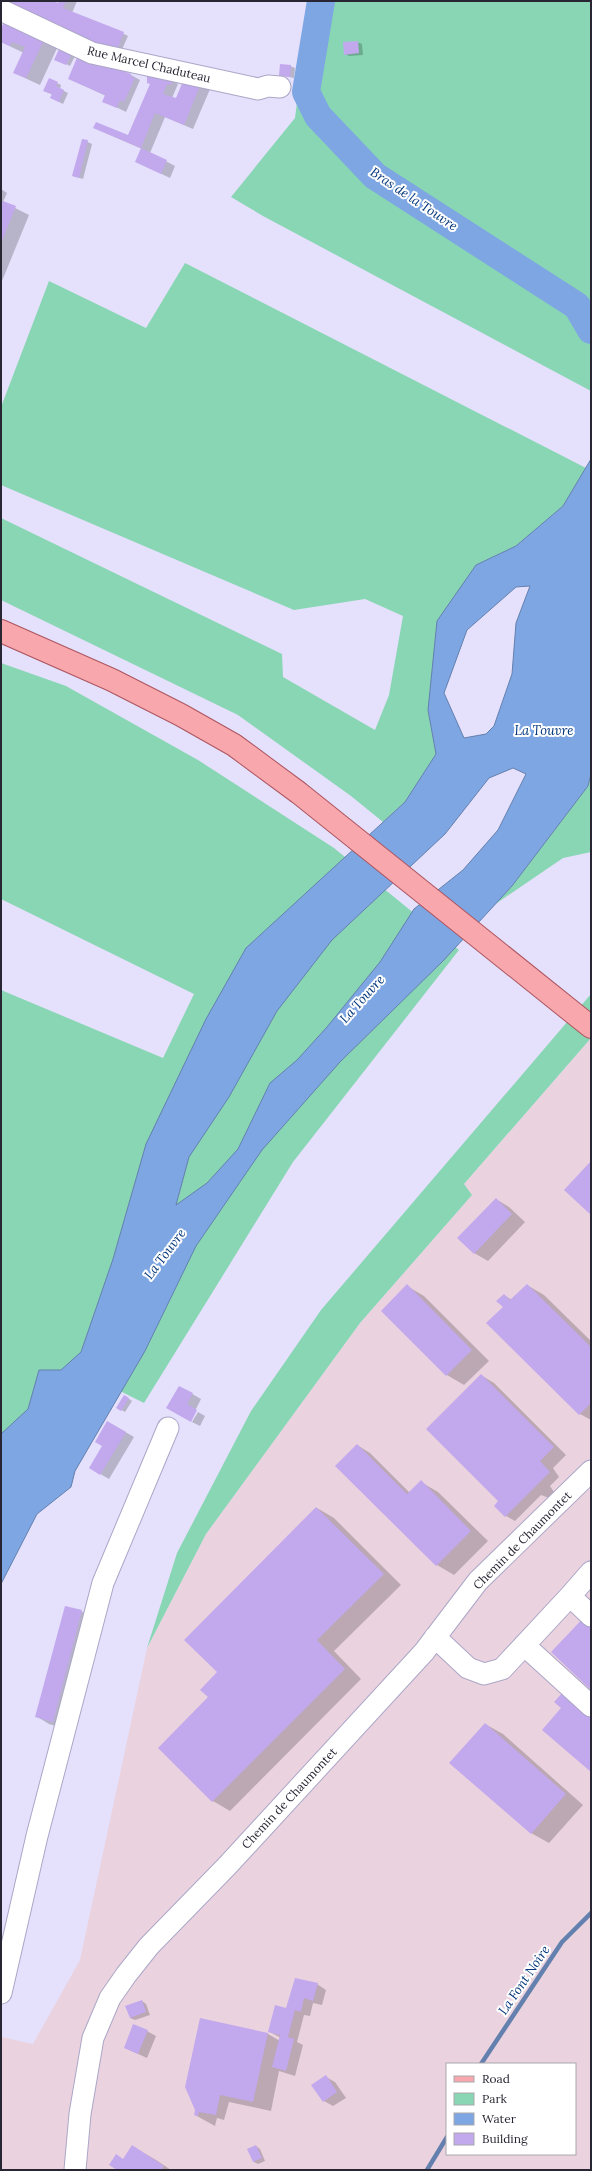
<svg xmlns="http://www.w3.org/2000/svg" width="592" height="2171" font-family="Lora,serif">
<style>
.industrial{fill:#ead3df;fill-rule:evenodd}
.green{fill:#89d6b4}
.water{fill:#7da6e3;stroke:#6480ae;fill-rule:evenodd}
.shadow{fill:#0003}
.lines{fill:none;stroke-linecap:round;stroke-linejoin:round}
.stream{stroke:#6480ae;stroke-width:4.5}
.river{stroke:#7da6e3;stroke-width:28}
.building{fill:#c2a8ed}
.minor-casing{stroke:#aca6c7;stroke-width:23}
.major-casing{stroke:#ac555f;stroke-width:24}
.minor{stroke:#fff;stroke-width:21}
.major{stroke:#f8a8ad;stroke-width:22}
.labels{text-anchor:middle;dominant-baseline:central;stroke-width:4;stroke-linejoin:round;paint-order:stroke}
.street-label{font-size:12px;fill:#292633;stroke:#fff}
.water-label{font-size:13px;font-style:italic;fill:#00357b;stroke:#fff}
</style>
<rect width="100%" height="100%" fill="#e5e0fc"/>
<path class="industrial" d="M 591,1038 L 591,2170 L 1,2170 L 1,2037 L 33,2044 L 80,1960 L 147,1648 L 206,1534 L 360,1323 L 472,1195 L 464,1184 ZM 447,2064 L 575,2064 L 575,2154 L 447,2154 Z"/>
<path class="green" d="M 310,1 L 591,1 L 591,391 L 263,216 L 231,197 L 295,118 Z
M 185,263 L 586,468 L 563,506 L 516,546 L 476,565 L 428,710 L 436,754 L 405,802 L 383,822 L 351,796 L 238,715 L 1,600 L 1,518 L 282,654 L 283,677 L 375,730 L 389,695 L 403,616 L 365,599 L 294,610 L 1,485 L 1,407 L 49,281 L 146,328 Z
M 1,663 L 66,686 L 198,760 L 334,848 L 459,950 L 293,1162 L 144,1403 L 108,1385 L 1,1493 L 1,990 L 163,1058 L 194,994 L 1,899 Z
M 591,774 L 591,852 L 563,858 L 494,905 L 512,886 L 588,786 Z
M 591,994 L 591,1038 L 464,1184 L 472,1195 L 360,1323 L 206,1534 L 147,1648 L 177,1553 L 251,1411 L 321,1310 Z"/>
<path class="water" d="M 591,459 L 591,774 L 588,786 L 512,886 L 443,961 L 340,1062 L 262,1150 L 196,1246 L 145,1351 L 75,1471 L 71,1487 L 37,1514 L 1,1584 L 1,1434 L 28,1409 L 39,1370 L 61,1370 L 81,1352 L 113,1259 L 146,1144 L 206,1019 L 246,948 L 405,802 L 436,754 L 428,710 L 437,621 L 476,565 L 516,546 L 563,506 ZM 530,586 L 516,623 L 512,674 L 494,726 L 486,734 L 464,738 L 444,693 L 467,630 L 516,587 ZM 513,768 L 526,774 L 498,830 L 463,870 L 414,909 L 380,962 L 327,1027 L 297,1060 L 270,1083 L 238,1149 L 207,1183 L 176,1205 L 189,1157 L 229,1097 L 277,1011 L 332,940 L 445,834 L 489,778 Z"/>
<path class="shadow" d="M 51,1 L 58,4 L 60,1 L 77,1 L 72,13 L 105,51 Z
M 5,22 L 58,46 L 40,85 L 14,73 L 24,53 L 1,42 L 1,31 Z
M 116,30 L 128,36 L 120,54 L 117,52 Z
M 357,42 L 362,44 L 363,55 L 349,56 L 345,54 Z
M 61,46 L 76,54 L 70,66 L 58,60 Z
M 290,66 L 295,68 L 294,78 L 280,75 Z
M 131,75 L 140,80 L 126,112 L 104,101 L 106,96 L 78,83 Z
M 148,76 L 169,79 L 178,84 L 172,98 L 176,99 L 184,80 L 210,89 L 193,129 L 165,117 L 150,153 L 175,166 L 170,178 L 145,166 L 142,149 L 94,128 L 128,136 L 151,84 Z
M 57,83 L 61,85 L 60,89 L 68,93 L 63,104 L 55,100 L 53,95 L 44,91 Z
M 83,140 L 92,144 L 83,179 L 73,176 Z
M 1,189 L 7,193 L 3,202 L 29,215 L 2,281 L 1,209 L 3,205 L 1,204 Z
M 496,1199 L 509,1207 L 525,1222 L 488,1261 L 474,1253 Z
M 527,1285 L 544,1295 L 591,1341 L 591,1420 L 580,1414 L 488,1323 L 505,1307 L 504,1295 L 512,1300 Z
M 407,1286 L 424,1296 L 489,1361 L 464,1385 L 447,1375 L 382,1311 Z
M 481,1375 L 494,1383 L 566,1455 L 553,1468 L 559,1477 L 550,1486 L 554,1492 L 549,1498 L 541,1495 L 515,1521 L 506,1516 L 496,1506 L 500,1501 Z
M 180,1387 L 201,1399 L 190,1421 Z
M 125,1396 L 132,1401 L 125,1412 L 118,1408 Z
M 198,1412 L 205,1416 L 200,1426 L 192,1422 Z
M 108,1422 L 134,1437 L 109,1479 L 90,1468 L 103,1446 Z
M 357,1445 L 370,1453 L 410,1493 L 421,1482 L 438,1492 L 488,1541 L 454,1575 L 437,1565 L 337,1466 Z
M 317,1508 L 334,1518 L 401,1585 L 334,1651 L 361,1679 L 230,1811 L 213,1801 L 159,1748 L 209,1697 L 219,1672 Z
M 81,1611 L 95,1619 L 66,1729 L 49,1724 L 36,1716 Z
M 485,1724 L 503,1734 L 583,1805 L 549,1843 L 531,1833 Z
M 317,1984 L 326,1990 L 322,2005 L 313,2003 L 310,2016 L 304,2015 L 297,2042 L 303,2045 L 295,2076 L 279,2071 L 271,2111 L 229,2102 L 224,2120 L 217,2118 L 215,2126 L 195,2115 L 200,2020 L 268,2034 L 280,2041 L 281,2038 L 270,2032 L 287,2009 Z
M 142,2001 L 146,2004 L 150,2015 L 135,2020 L 130,2018 Z
M 147,2031 L 156,2036 L 147,2058 L 125,2048 Z
M 326,2077 L 335,2082 L 346,2098 L 333,2106 L 324,2101 Z
M 132,2146 L 156,2160 L 171,2170 L 119,2170 Z
M 256,2146 L 260,2149 L 265,2161 L 258,2164 L 254,2162 Z"/>
<g class="lines">
<path class="stream" d="M 481,2064 L 562,1942 L 591,1913
M 427,2170 L 447,2137"/>
<path class="river" d="M 321,1 L 306,92 L 318,116 L 375,176 L 577,306 L 591,330"/>
</g>
<path class="building" d="M 6,1 L 54,1 L 58,3 L 59,1 L 66,1 L 63,8 L 124,32 L 116,52 L 65,34 Z
M 4,21 L 45,38 L 26,78 L 13,73 L 25,47 L 12,42 L 10,46 L 1,42 L 1,29 Z
M 358,41 L 359,53 L 344,55 L 343,42 Z
M 61,45 L 73,51 L 66,65 L 54,60 Z
M 79,53 L 131,74 L 131,76 L 135,78 L 124,102 L 120,100 L 117,108 L 102,102 L 105,95 L 68,79 Z
M 280,64 L 291,65 L 290,77 L 279,76 Z
M 147,75 L 172,82 L 171,85 L 167,84 L 163,94 L 176,98 L 184,79 L 201,83 L 184,125 L 155,113 L 141,148 L 167,160 L 161,174 L 135,162 L 141,148 L 93,128 L 96,122 L 128,135 L 150,84 L 147,83 Z
M 49,78 L 58,82 L 56,86 L 64,90 L 59,102 L 50,98 L 52,94 L 43,91 Z
M 82,139 L 88,140 L 79,178 L 72,176 Z
M 3,201 L 16,206 L 1,243 L 1,207 Z
M 591,1161 L 591,1215 L 564,1190 Z
M 496,1198 L 512,1214 L 474,1254 L 457,1238 Z
M 407,1284 L 472,1350 L 446,1376 L 381,1311 Z
M 527,1284 L 591,1347 L 591,1403 L 579,1415 L 486,1323 L 503,1307 L 496,1301 L 504,1294 L 510,1300 Z
M 481,1374 L 554,1447 L 540,1461 L 550,1472 L 505,1517 L 494,1506 L 498,1501 L 426,1429 Z
M 179,1386 L 193,1393 L 187,1404 L 197,1410 L 191,1422 L 166,1408 Z
M 124,1395 L 129,1398 L 121,1411 L 116,1408 Z
M 107,1421 L 126,1432 L 100,1475 L 89,1468 L 102,1446 L 95,1442 Z
M 357,1444 L 407,1494 L 421,1480 L 471,1531 L 436,1566 L 335,1466 Z
M 316,1507 L 384,1574 L 317,1640 L 345,1669 L 212,1802 L 158,1748 L 208,1697 L 200,1690 L 217,1672 L 184,1640 Z
M 65,1606 L 82,1610 L 53,1722 L 35,1717 Z
M 591,1610 L 591,1690 L 551,1652 Z
M 564,1691 L 591,1715 L 591,1772 L 542,1730 L 561,1708 L 554,1702 Z
M 485,1723 L 566,1794 L 531,1834 L 449,1763 Z
M 295,1978 L 318,1983 L 313,2001 L 304,1998 L 301,2012 L 295,2010 L 288,2037 L 294,2039 L 286,2071 L 272,2067 L 280,2035 L 268,2032 L 275,2005 L 286,2008 Z
M 142,2000 L 146,2012 L 130,2018 L 125,2006 Z
M 200,2018 L 268,2033 L 253,2102 L 220,2095 L 216,2115 L 199,2112 L 198,2116 L 194,2115 L 195,2110 L 185,2087 Z
M 133,2024 L 148,2030 L 138,2054 L 124,2048 Z
M 326,2075 L 337,2092 L 323,2102 L 311,2085 Z
M 132,2145 L 164,2166 L 161,2170 L 117,2170 L 109,2165 L 116,2154 L 123,2159 Z
M 256,2145 L 262,2158 L 253,2162 L 247,2149 Z"/>
<g class="lines">
<defs>
<path id="minor" d="M 1,10 L 92,53 L 258,89 L 268,86 L 280,87
M 591,1572 L 570,1596 L 591,1616
M 435,1637 L 468,1668 L 484,1674 L 502,1669 L 570,1596
M 524,1645 L 591,1706
M 1,1993 L 37,1836 L 103,1583 L 168,1428
M 75,2170 L 80,2114 L 93,2038 L 110,1998 L 126,1975 L 149,1946 L 227,1866 L 424,1652 L 478,1581 L 591,1471"/>
<path id="major" d="M 1,631 L 112,680 L 181,715 L 234,745 L 299,793 L 591,1027"/>
</defs>
<use href="#minor" class="minor-casing"/>
<use href="#major" class="major-casing"/>
<use href="#minor" class="minor"/>
<use href="#major" class="major"/>
</g>
<g class="labels">
<g class="street-label">
<text transform="translate(149 64) rotate(13)">Rue Marcel Chaduteau</text>
<text transform="translate(522 1540) rotate(-45)">Chemin de Chaumontet</text>
<text transform="translate(289 1798) rotate(-47)">Chemin de Chaumontet</text>
</g>
<g class="water-label">
<text transform="translate(414 199) rotate(34)">Bras de la Touvre</text>
<text x="544" y="730">La Touvre</text>
<text transform="translate(362 999) rotate(-48)">La Touvre</text>
<text transform="translate(165 1254) rotate(-53)">La Touvre</text>
<text transform="translate(524 1980) rotate(-56)">La Font Noire</text>
</g>
</g>
<rect width="592" height="2171" fill="none" stroke="#292633" stroke-width="4"/>
<rect x="446" y="2063" width="130" height="92" fill="#ffffff" stroke="#a9a8ad"/>
<rect x="454" y="2076" width="20" height="6" fill="#f8a8ad" stroke="#a9a8ad"/>
<text x="482" y="2083" font-size="12" fill="#292633">Road</text>
<rect x="454" y="2093" width="20" height="12" fill="#89d6b4" stroke="#a9a8ad"/>
<text x="482" y="2103" font-size="12" fill="#292633">Park</text>
<rect x="454" y="2113" width="20" height="12" fill="#7da6e3" stroke="#a9a8ad"/>
<text x="482" y="2123" font-size="12" fill="#292633">Water</text>
<rect x="454" y="2133" width="20" height="12" fill="#c2a8ed" stroke="#a9a8ad"/>
<text x="482" y="2143" font-size="12" fill="#292633">Building</text>
</svg>
